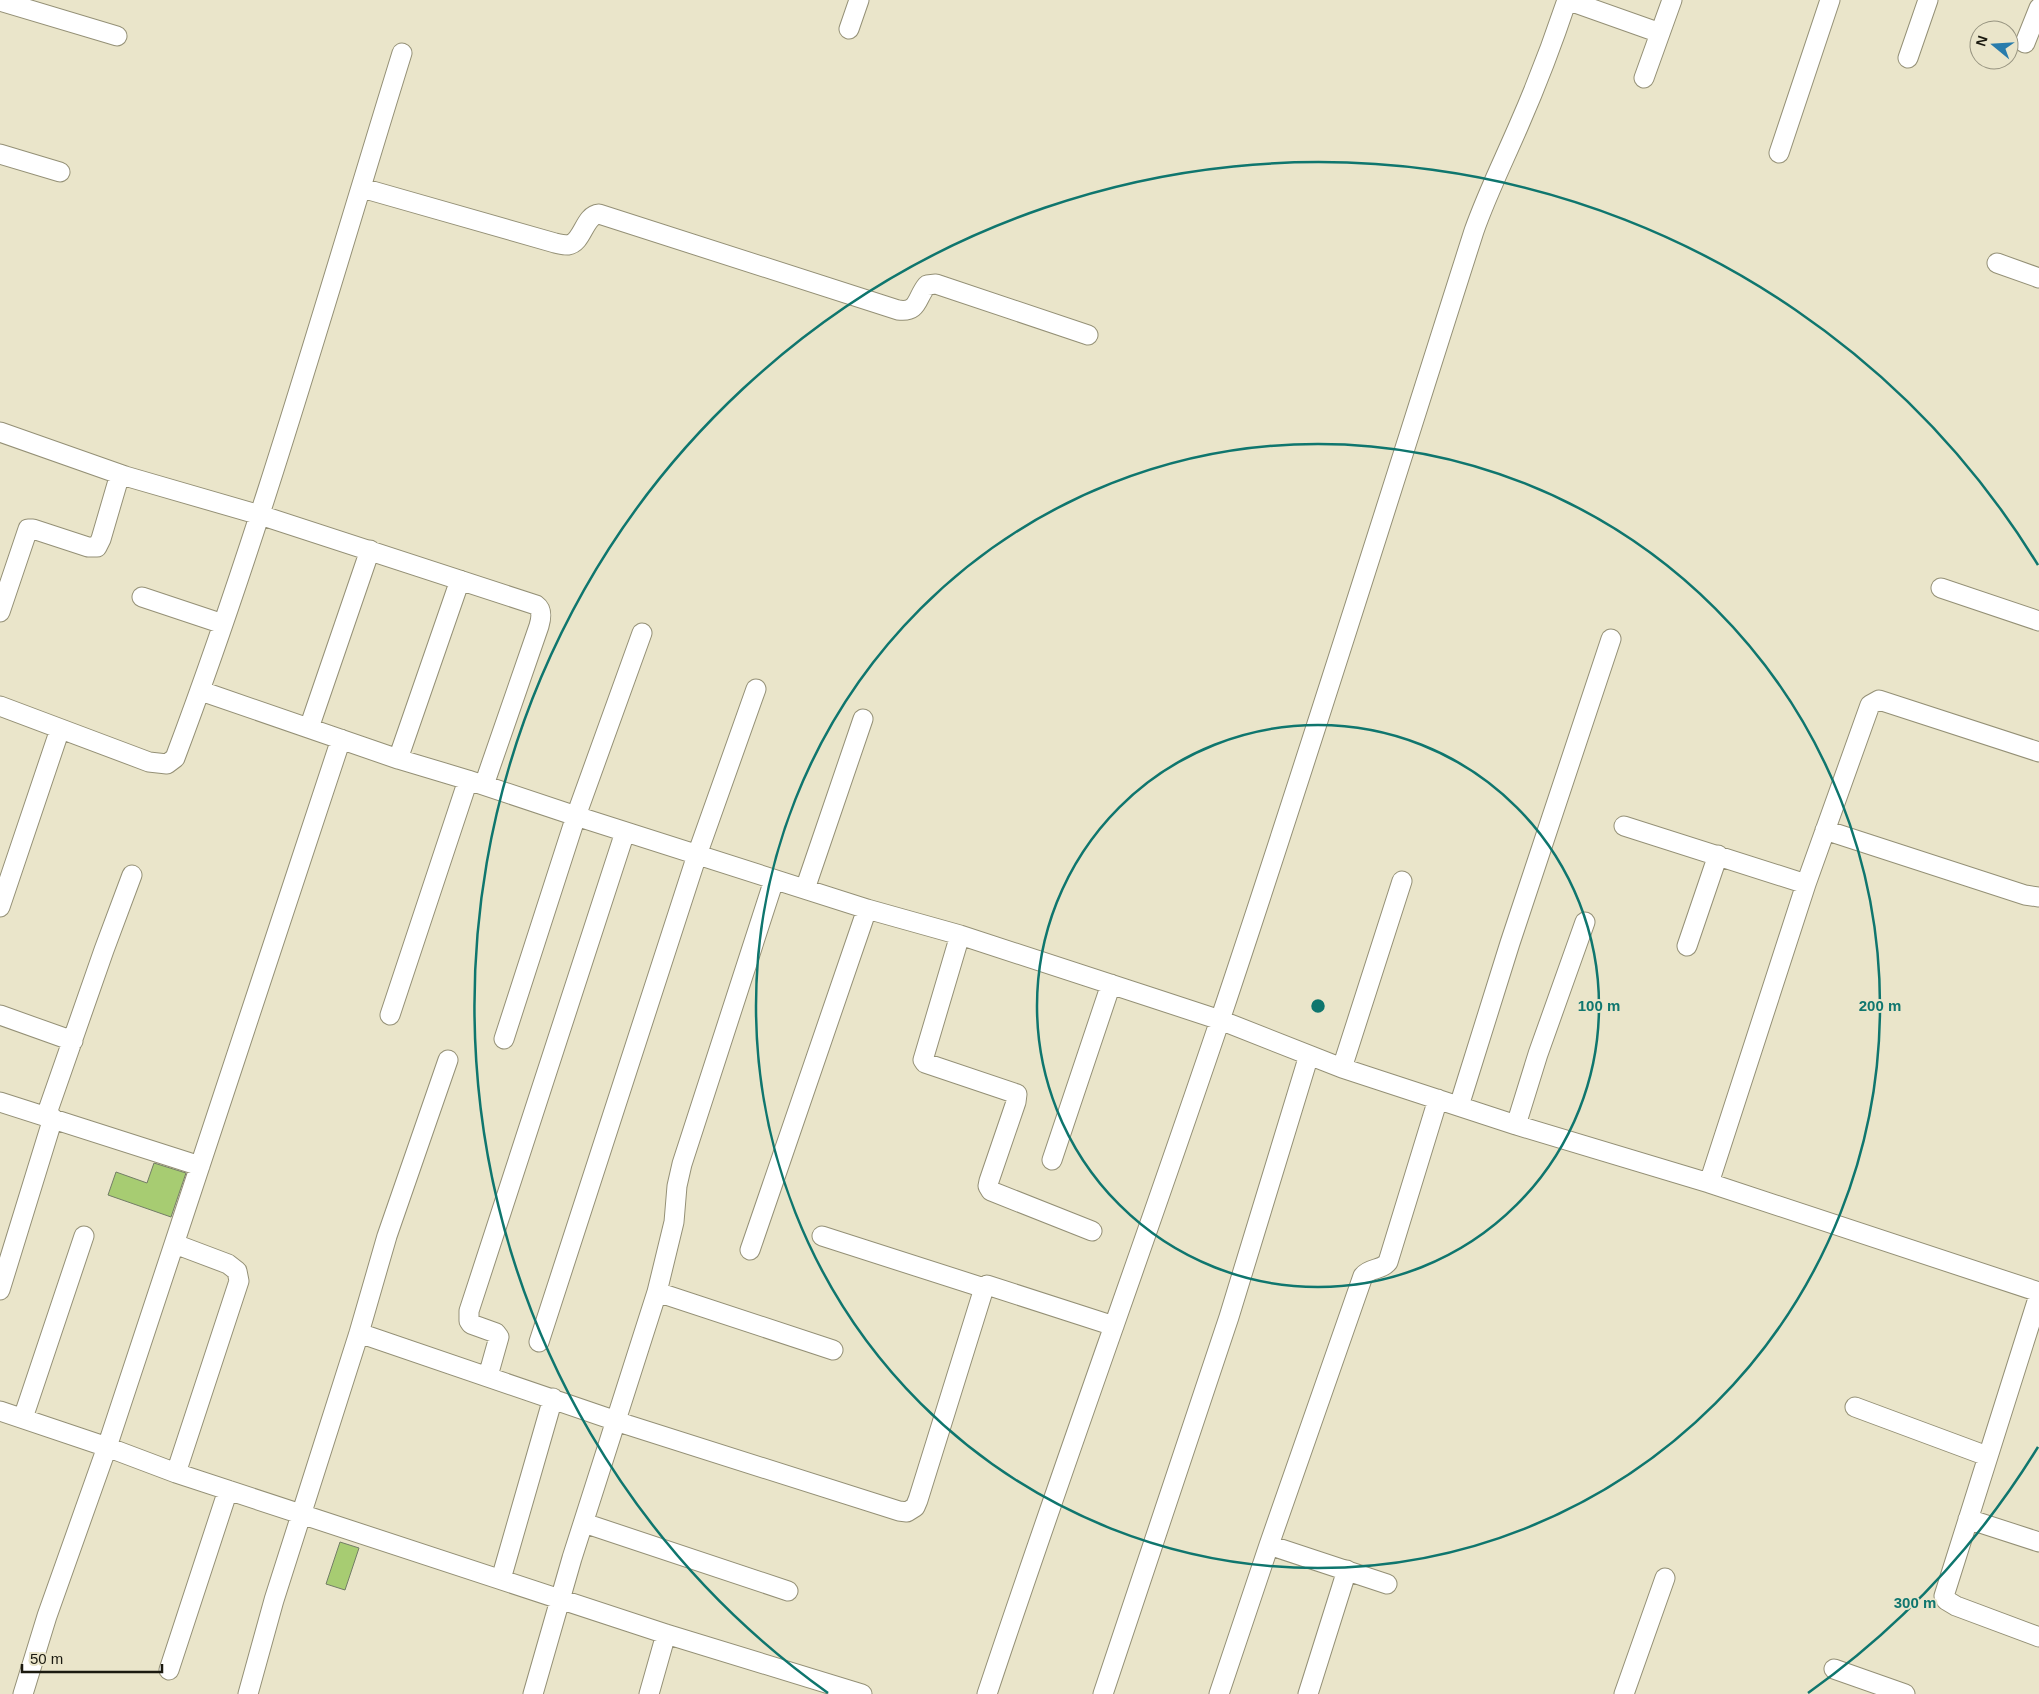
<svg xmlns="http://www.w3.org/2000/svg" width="2039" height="1694" font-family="Arial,sans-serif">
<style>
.building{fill:#a7cc72;stroke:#737d66}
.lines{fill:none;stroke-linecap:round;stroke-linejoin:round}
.minor-casing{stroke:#949076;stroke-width:21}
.minor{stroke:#fff;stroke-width:19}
.ring{fill:none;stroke:#0f766e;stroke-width:2.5}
.centre{fill:#0f766e;stroke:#eae5ca;stroke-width:2.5}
.ring-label{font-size:15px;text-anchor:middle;font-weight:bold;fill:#0f766e;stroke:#eae5ca;stroke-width:4;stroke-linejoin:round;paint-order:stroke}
</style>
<rect width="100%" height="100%" fill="#eae5ca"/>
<path class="building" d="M 154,1163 L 186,1173 L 171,1217 L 108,1195 L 116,1172 L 147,1183 Z
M 340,1542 L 359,1548 L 345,1590 L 326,1584 Z"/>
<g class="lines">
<defs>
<path id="minor" d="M 1567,0 L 1660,33
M 0,1 L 117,36
M 849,29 L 859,0
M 2025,43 L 2039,8
M 1908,58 L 1928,0
M 1644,78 L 1672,0
M 1779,153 L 1830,0
M 0,154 L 60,172
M 362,188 L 555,243 C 559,244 564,245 568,245 C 583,243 584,215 599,214 L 898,310 C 919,313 916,298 927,285 L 936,284 L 1088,335
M 1997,263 L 2039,278
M 0,432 L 125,476 L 260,515 L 536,605 C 543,610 541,619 539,626 L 484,785
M 1941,588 L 2039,621
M 142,597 L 223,624
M 0,612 L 28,529 L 33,529 L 88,547 L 97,547 L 101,539 L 120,474
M 201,691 L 398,759 L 468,780 L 576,816 L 867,909 L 960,935 L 1153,998 L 1220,1020 L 1342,1068 L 1516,1125 L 1709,1183 L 2039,1292
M 0,706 L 149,762 L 167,764 L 175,758 C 262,527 329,289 402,53
M 309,728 L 370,550
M 398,759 L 460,580
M 1624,826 L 1806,884
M 1825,830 L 2025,895 L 2039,897
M 805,889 L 863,719
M 0,907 L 60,729
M 960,935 L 923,1060 L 925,1063 L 1017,1094 L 1016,1102 L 989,1181 L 988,1186 L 991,1191 L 1092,1231
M 1687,946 L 1718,855
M 0,1015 L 73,1041
M 390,1015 L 468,780
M 504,1039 L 576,816 L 642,633
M 1342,1068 L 1402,881
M 0,1102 L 200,1166
M 1459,1106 L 1510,943 L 1611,639
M 46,1116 L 104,950 L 132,875
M 1516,1125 L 1538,1054 L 1585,922
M 1052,1160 L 1111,984
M 1709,1183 L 1806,884 L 1870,705 L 1879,700 L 2039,752
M 822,1236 L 984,1288
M 175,1244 L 228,1264 L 237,1271 L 239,1281 L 176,1473
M 750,1250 L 867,909
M 0,1290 L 53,1118
M 657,1292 L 833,1350
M 2039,1295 L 1944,1596 L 1946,1600 L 1956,1606 L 2039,1637
M 359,1333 L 628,1425 L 899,1511 L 907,1512 L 915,1507 L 918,1500 L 984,1288 L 987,1285 L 1114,1326
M 539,1342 L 697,855 L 756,689
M 488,1376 L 499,1337 L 496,1333 L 471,1324 L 469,1321 L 469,1311 L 625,832
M 1855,1407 L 1987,1456
M 0,1411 L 107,1447 L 176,1473 L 666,1634 L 862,1694
M 23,1418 L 84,1236
M 1968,1519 L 2039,1542
M 584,1523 L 788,1591
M 1269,1545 L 1387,1584
M 501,1579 L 553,1398
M 1834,1669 L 1905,1694
M 169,1670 L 228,1490
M 23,1694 L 47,1616 L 107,1447 L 341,739
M 248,1694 L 274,1600 L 359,1333 L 387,1236 L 448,1060
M 533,1694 L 572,1558 L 657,1292 L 674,1222 L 677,1186 L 682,1164 L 774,880
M 649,1694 L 666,1634
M 987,1694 C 1062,1468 1144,1245 1220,1020 C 1308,758 1390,494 1474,231 C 1487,194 1504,160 1519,125 C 1537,84 1553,42 1567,0
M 1103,1694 L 1229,1317 L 1309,1055
M 1219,1694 L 1269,1545 L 1363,1276 C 1370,1267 1381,1271 1388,1262 L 1438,1099
M 1308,1694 L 1347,1570
M 1624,1694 L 1665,1578"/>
</defs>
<use href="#minor" class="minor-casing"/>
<use href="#minor" class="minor"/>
</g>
<g class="ring">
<circle cx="1318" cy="1006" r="281"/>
<circle cx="1318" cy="1006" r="562"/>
<path d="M2038 1447A844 844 0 0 1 1808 1693M828 1693A844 844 0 1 1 2038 565"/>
</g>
<circle cx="1318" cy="1006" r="8" class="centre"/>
<g class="ring-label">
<text x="1599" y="1011">100 m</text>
<text x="1880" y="1011">200 m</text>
<text x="1915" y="1608">300 m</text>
</g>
<g transform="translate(1994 45) rotate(288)"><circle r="24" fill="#eae5ca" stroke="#979480"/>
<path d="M0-4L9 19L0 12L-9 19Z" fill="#287cac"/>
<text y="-8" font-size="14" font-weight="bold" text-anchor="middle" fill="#1b1a10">N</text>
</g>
<path d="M22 1664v8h140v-8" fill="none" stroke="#1b1a10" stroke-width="2.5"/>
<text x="30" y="1664" font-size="15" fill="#1b1a10" stroke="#eae5ca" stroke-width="4" paint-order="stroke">50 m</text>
</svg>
